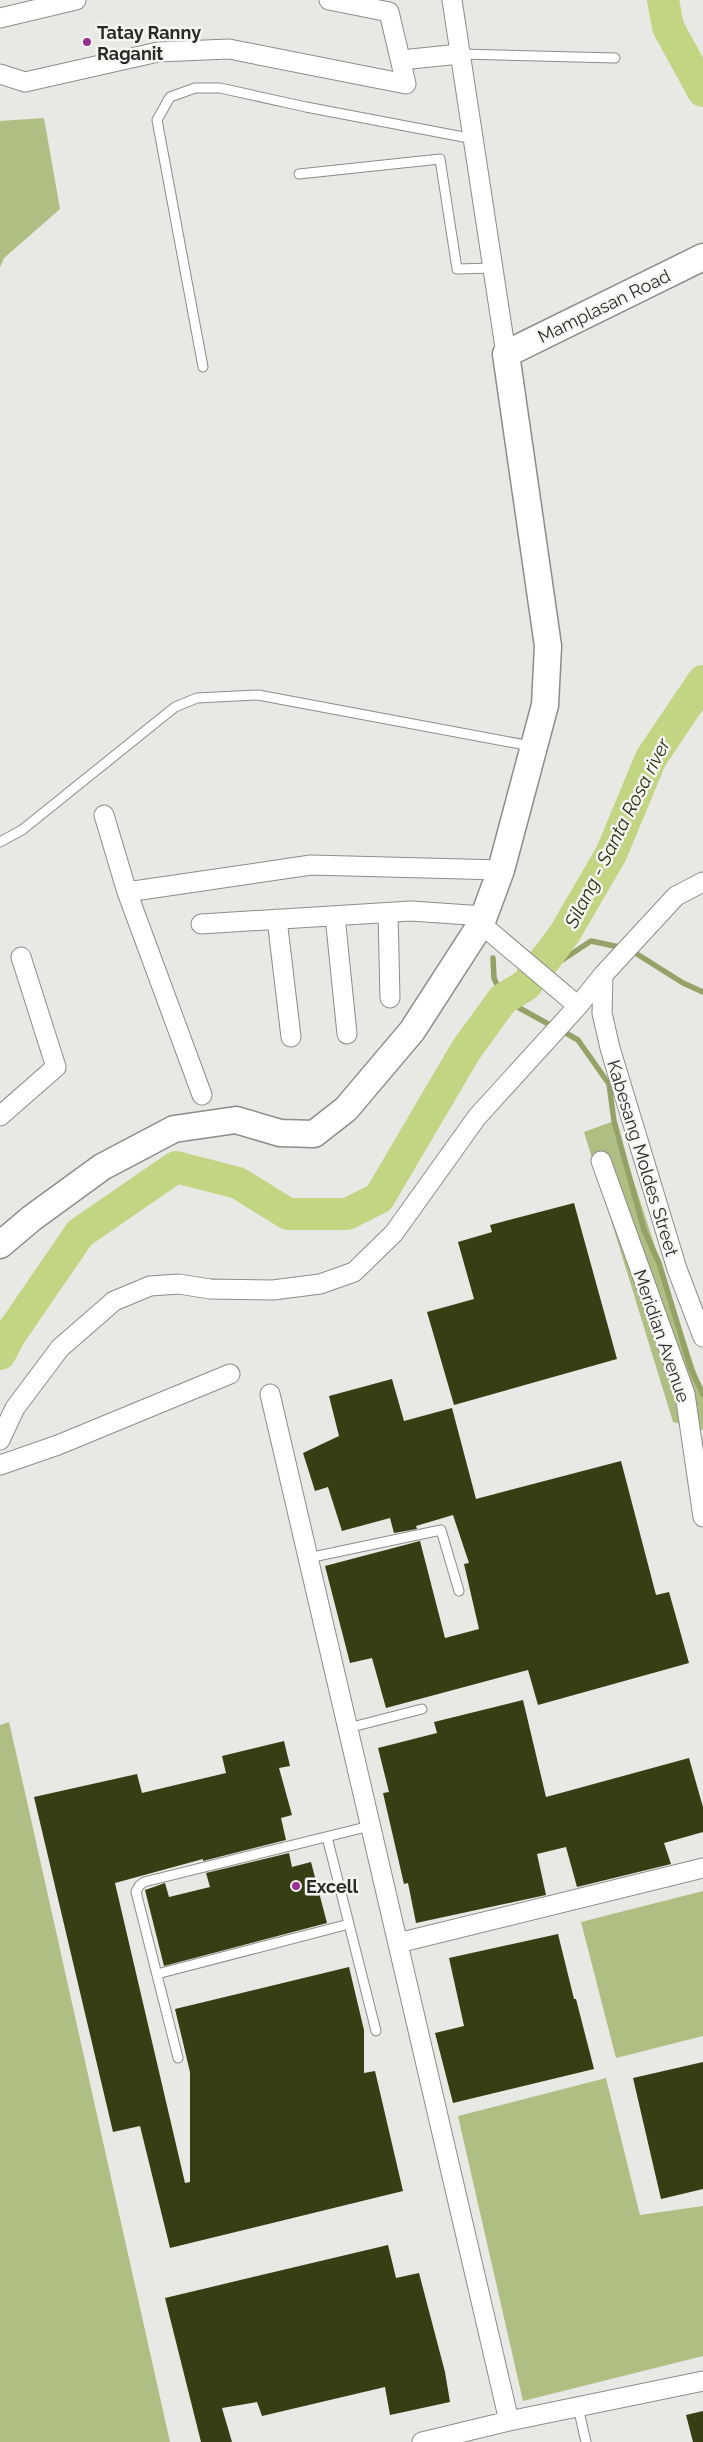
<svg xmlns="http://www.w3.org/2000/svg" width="703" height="2442" font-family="Raleway,sans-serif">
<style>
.green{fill:#afbe82}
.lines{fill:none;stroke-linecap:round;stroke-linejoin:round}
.stream{stroke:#94a267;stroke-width:5.5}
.river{stroke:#c1d582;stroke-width:32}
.building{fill:#353f13}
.lane-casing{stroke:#8c8d8a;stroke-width:11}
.street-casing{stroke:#8c8d8a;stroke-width:21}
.secondary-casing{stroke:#8c8d8a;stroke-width:29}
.lane{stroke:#fff;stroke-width:9}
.street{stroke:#fff;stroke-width:19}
.secondary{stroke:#fff;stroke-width:26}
.poi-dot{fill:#993093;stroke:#f5f6f2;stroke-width:2}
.labels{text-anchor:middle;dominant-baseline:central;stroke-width:5;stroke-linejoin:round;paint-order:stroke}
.poi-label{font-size:18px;font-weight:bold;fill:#2a2a29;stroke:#f5f6f2;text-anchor:start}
.street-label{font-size:18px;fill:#2a2a29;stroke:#f5f6f2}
.water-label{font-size:19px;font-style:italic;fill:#272e0b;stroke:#f5f6f2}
</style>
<rect width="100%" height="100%" fill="#e8e9e5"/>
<path class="green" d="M 44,118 L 60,209 L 4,258 L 0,267 L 0,121 Z
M 614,1121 L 703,1394 L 703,1430 L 673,1422 L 584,1132 Z
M 9,1722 L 24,1788 L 170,2442 L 0,2442 L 0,1725 Z
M 703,1891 L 703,2036 L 616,2058 L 581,1922 Z
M 606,2078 L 640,2215 L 703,2206 L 703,2356 L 523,2401 L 458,2116 Z"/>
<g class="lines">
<path class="stream" d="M 637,954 L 683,983 L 703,992
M 493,958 L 494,978 L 503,999 L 552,1026
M 503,999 L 591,941 L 619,947
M 564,1032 L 578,1040 L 609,1084 L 614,1121 L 644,1230 L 659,1263 L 691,1369 L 703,1394"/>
<path class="river" d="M 663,0 L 668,27 L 703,91
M 0,1354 L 10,1335 L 80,1233 L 176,1167 L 238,1183 L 288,1214 L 347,1214 L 379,1198 L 466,1050 L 503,999 L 526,985 L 565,933 L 611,854 L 651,758 L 703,681"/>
</g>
<path class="building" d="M 574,1203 L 617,1359 L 454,1405 L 427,1312 L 474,1299 L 458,1242 L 492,1232 L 490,1225 Z
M 392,1379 L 404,1421 L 452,1408 L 476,1499 L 621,1461 L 656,1595 L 669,1592 L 689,1663 L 538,1705 L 528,1670 L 386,1708 L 372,1658 L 350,1663 L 325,1566 L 420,1541 L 445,1638 L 479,1629 L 464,1564 L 469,1563 L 453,1515 L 416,1526 L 417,1529 L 394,1533 L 390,1518 L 342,1531 L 328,1487 L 315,1491 L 303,1453 L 339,1436 L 329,1396 Z
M 523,1700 L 546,1797 L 689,1758 L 703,1807 L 703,1832 L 664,1843 L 671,1864 L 577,1887 L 566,1847 L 537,1854 L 546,1895 L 416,1923 L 408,1883 L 404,1884 L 383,1793 L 389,1792 L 378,1748 L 437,1733 L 434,1722 Z
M 284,1741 L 290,1766 L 279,1768 L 292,1815 L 281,1818 L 286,1840 L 203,1861 L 203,1859 L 115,1883 L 185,2183 L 190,2182 L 190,2072 L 175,2009 L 349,1967 L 364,2030 L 364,2073 L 375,2071 L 403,2191 L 170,2248 L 140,2126 L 113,2132 L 34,1797 L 137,1774 L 142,1793 L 226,1773 L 222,1756 Z
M 289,1853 L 292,1867 L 311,1862 L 327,1923 L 164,1966 L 145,1890 L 165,1883 L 169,1897 L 210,1887 L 206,1873 Z
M 558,1934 L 574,1999 L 576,1999 L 594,2069 L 453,2103 L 435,2033 L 464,2026 L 449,1958 Z
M 703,2062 L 703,2189 L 661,2199 L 633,2078 Z
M 388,2245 L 396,2278 L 419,2273 L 445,2372 L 450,2402 L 390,2415 L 385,2387 L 262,2416 L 257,2402 L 222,2408 L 232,2442 L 201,2442 L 165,2298 Z
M 703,2411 L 703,2442 L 693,2442 L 686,2415 Z"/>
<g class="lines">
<defs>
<path id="lane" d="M 460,54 L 615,58
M 299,174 L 440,159 L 457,269 L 492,268
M 203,367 L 157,120 L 170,97 L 195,88 L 220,88 L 306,107 L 474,139
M 0,842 L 22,830 L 175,707 L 197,698 L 258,695 L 531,746
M 308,1558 L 441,1530 L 459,1591
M 348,1728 L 422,1709
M 327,1837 L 376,2031
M 157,1974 L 349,1924
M 178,2058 L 136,1892 L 139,1886 L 144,1882 L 370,1826
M 578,2407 L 586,2442"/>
<path id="street" d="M 452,0 L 506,354
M 0,18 L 76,0
M 401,60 L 460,54
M 0,74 L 25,82 L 158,52 L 229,49 L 406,84 L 389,12 L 329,0
M 104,815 L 127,892 L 311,865 L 501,870
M 127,892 L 202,1095
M 388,913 L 390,998
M 335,916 L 347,1034
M 277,919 L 291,1037
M 201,924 L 411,911 L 484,916
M 481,924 L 578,1006
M 603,975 L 602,1013 L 610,1048 L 677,1269 L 703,1337
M 0,1116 L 56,1067 L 21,957
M 601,1161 L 685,1394 L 703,1517
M 270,1394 L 509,2421
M 0,1440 L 15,1408 L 60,1348 L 114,1301 L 150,1286 L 179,1284 L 210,1289 L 273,1290 L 320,1284 L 354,1272 L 394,1233 L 477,1117 L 578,1006 L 603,975 L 676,896 L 703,882
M 0,1465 L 58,1445 L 230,1374
M 398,1943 L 703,1868
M 422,2442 L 509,2421 L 703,2381"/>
<path id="secondary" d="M 0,1245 L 32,1218 L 102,1167 L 174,1129 L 236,1120 L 280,1133 L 314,1134 L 346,1109 L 412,1031 L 481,924 L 501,870 L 545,705 L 548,646 L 506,354 L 703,257"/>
</defs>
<use href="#lane" class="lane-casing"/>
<use href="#street" class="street-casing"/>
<use href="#secondary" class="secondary-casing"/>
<use href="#lane" class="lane"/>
<use href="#street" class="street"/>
<use href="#secondary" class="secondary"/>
</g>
<g class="poi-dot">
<circle cx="87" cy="42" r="5"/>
<circle cx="296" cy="1886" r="5"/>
</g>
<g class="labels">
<g class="poi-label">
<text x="97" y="32">Tatay Ranny<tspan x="97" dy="21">Raganit</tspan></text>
<text x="306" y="1886">Excell</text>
</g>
<g class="street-label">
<text transform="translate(604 306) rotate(-26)">Mamplasan Road</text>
<text transform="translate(643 1158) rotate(73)">Kabesang Moldes Street</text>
<text transform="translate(662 1336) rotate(71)">Meridian Avenue</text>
</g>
<g class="water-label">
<text transform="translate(617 833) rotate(-63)">Silang - Santa Rosa river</text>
</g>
</g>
</svg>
